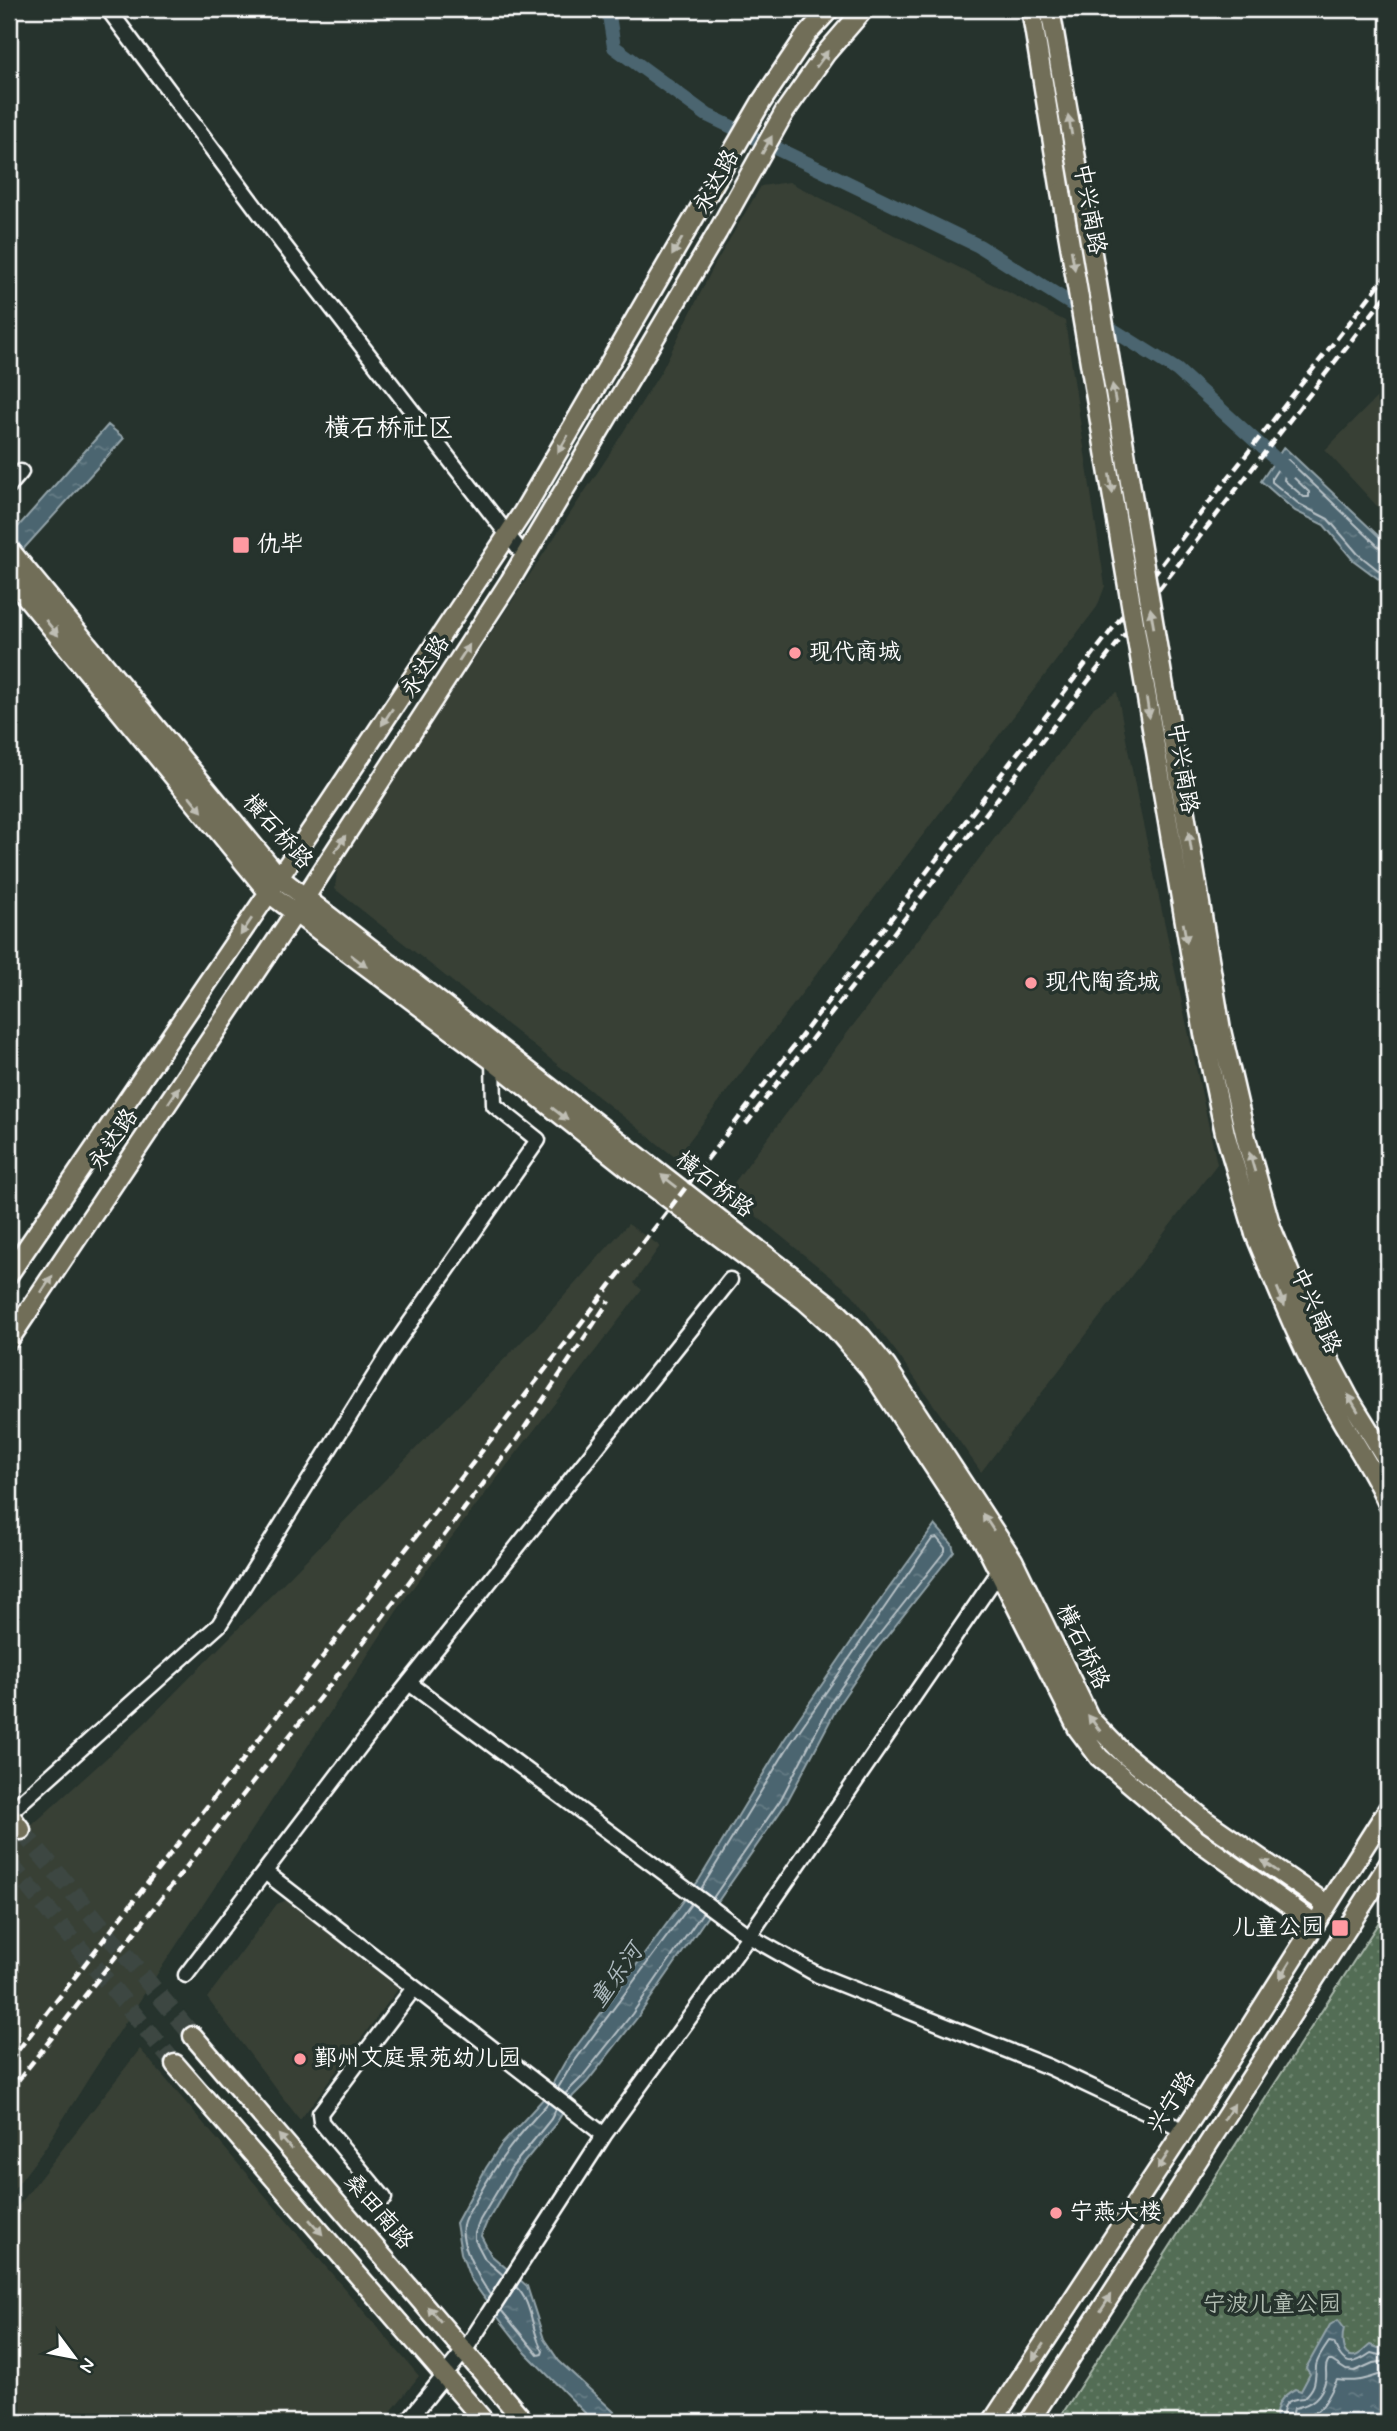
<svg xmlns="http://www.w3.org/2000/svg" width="1397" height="2431" font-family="Mynerve,'LXGW WenKai TC',sans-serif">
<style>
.built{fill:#384036}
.park{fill:url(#park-dots);stroke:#a8b6aa;stroke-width:2}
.water{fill:url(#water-ripples);stroke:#93a3a9;stroke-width:2}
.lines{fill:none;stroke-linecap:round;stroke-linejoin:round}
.shore{stroke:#b7c1c6;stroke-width:2}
.canal{stroke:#4b6570;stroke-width:14}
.major-tunnel{stroke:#3c4742;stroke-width:18;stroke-dasharray:18 9;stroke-linecap:butt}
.minor-casing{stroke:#fff;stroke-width:19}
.major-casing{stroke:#fff;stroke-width:23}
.minor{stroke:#26332d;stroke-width:14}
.major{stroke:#716e59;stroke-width:18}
.rail{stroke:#fff;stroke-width:4.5;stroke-dasharray:10 5;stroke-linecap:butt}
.major-bridge-casing{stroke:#fff;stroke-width:23;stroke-linecap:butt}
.major-bridge{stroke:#716e59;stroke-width:18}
.oneway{fill:#bfbeb4}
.poi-dot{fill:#ff9aa2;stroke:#26332d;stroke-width:2.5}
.labels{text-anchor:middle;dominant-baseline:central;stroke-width:7;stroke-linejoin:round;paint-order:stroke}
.street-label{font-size:23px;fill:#fff;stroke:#26332d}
.poi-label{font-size:23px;fill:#fff;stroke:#26332d;text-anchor:start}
.park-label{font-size:23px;fill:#b1bdb2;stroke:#26332d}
.water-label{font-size:24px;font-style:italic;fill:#aebabf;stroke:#26332d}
.quarter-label{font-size:26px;fill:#fff;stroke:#26332d}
</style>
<defs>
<pattern id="park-dots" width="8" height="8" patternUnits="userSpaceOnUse" patternTransform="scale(1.75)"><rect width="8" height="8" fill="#526d54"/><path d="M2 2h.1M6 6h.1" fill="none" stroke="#6c836e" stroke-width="1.8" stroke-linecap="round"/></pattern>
<pattern id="water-ripples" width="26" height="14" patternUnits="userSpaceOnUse" patternTransform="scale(1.75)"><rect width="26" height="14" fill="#4b6570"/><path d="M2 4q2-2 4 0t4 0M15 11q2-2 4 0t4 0" fill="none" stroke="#667c85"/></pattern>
</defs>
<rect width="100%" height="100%" fill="#26332d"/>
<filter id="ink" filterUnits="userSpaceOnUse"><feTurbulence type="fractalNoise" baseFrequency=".0143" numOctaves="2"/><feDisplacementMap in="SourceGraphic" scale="14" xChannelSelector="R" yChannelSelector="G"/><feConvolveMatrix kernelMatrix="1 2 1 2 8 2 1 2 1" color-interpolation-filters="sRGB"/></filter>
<g filter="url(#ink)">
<path class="built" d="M 789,182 L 1065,321 L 1105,586 L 1097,607 L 676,1158 L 335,889 L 338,864 L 607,458 L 662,370 L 715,264 L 761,186 Z
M 1388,386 L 1388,518 L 1325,450 Z
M 1117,692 L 1138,801 L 1217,1164 L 981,1472 L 897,1353 L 852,1294 L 727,1192 L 1094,707 Z
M 628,1224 L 660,1246 L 634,1283 L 642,1290 L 408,1594 L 92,2073 L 43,2151 L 9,2196 L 9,1846 L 143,1725 L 542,1321 Z
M 287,1900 L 399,1988 L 300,2120 L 207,1998 L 277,1904 Z
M 140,2049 L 419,2376 L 383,2422 L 9,2422 L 9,2218 Z"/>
<path class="park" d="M 1388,1908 L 1388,2422 L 1057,2422 Z"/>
<path class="water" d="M 108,425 L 124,438 L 9,565 L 9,537 Z
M 1284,447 L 1388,545 L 1388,586 L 1353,560 L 1324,525 L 1295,511 L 1261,481 Z
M 935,1525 L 952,1544 L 954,1551 L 873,1654 L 839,1704 L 787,1802 L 637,2018 L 587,2082 L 573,2096 L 557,2122 L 516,2172 L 486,2224 L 481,2236 L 491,2255 L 527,2286 L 544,2339 L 559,2361 L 625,2422 L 594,2422 L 526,2353 L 497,2316 L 470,2278 L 461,2253 L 456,2223 L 486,2168 L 501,2145 L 545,2097 L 565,2062 L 699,1880 L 784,1740 L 871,1613 Z
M 1338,2320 L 1344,2328 C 1342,2336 1340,2359 1355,2356 C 1360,2355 1366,2348 1370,2345 L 1378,2348 L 1388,2345 L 1388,2422 L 1275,2422 C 1276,2405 1280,2397 1295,2389 L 1301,2391 L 1310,2374 L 1306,2368 L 1330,2325 Z"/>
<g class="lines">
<path class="shore" d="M 1285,474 L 1290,474 L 1309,492 L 1309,497 L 1304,497 L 1284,480 Z
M 1388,550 L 1378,546 L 1288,460 L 1283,461 L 1272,478 L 1272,482 L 1299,504 L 1328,519 L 1358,554 L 1388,578
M 701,1889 L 790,1744 L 932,1539 L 937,1538 L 945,1548 L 945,1551 L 867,1650 L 833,1699 L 781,1799 L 713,1898
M 558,2088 L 571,2066 L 691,1904
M 565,2094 L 582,2077 L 632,2014 L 703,1912
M 503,2275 L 485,2259 L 475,2240 L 475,2233 L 480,2220 L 511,2168 L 551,2119 L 556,2109
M 490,2295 C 480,2280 459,2244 463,2226 C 464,2218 471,2209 475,2202 C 497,2161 517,2137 548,2103
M 501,2310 L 538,2355 L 542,2354 L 543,2351 C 531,2332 533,2302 516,2287
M 1282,2422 C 1283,2404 1285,2399 1304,2398 C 1316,2387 1315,2381 1316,2367 C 1316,2360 1325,2348 1329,2342 L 1334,2343 C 1343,2366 1351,2367 1371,2353 L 1379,2355 L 1388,2352
M 1291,2422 L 1294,2408 C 1311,2405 1322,2397 1326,2378 C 1327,2371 1324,2368 1328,2361 L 1332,2361 L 1346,2370 L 1355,2371 L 1373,2363 L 1388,2361
M 1302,2422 L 1303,2418 C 1324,2412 1328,2397 1337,2380 C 1361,2383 1367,2378 1388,2372"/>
<path class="canal" d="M 608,9 L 614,47 L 707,115 L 979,246 L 1177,370 L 1290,472"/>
<path class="major-tunnel" d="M 21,1830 L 193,2036
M 9,1863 L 175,2064"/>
<defs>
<path id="minor" d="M 108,9 L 282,243 L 525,557
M 9,486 L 21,472
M 409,1683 L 749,1936 L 818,1975 L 1049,2067 L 1183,2130
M 9,1813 L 219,1625 L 389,1353 L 538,1140 L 494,1105 L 493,1061
M 265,1872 L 604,2135
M 186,1975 L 392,1704 L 730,1280
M 384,2198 L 321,2122 L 320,2113 L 414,1988
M 407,2422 L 465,2350 L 604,2135 L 749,1936 L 999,1572"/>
<path id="major" d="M 1031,9 L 1061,192
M 1050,9 L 1082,193
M 9,549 L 280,878 L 831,1306 L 862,1337 L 886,1366 L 1013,1560 L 1090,1719 L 1124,1754 L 1206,1821 L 1326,1904
M 9,576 L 269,893 L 493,1061 L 632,1171 L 804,1300 L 832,1325 L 869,1368 L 986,1546 L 1078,1729 L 1099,1757 L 1193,1837 L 1314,1923
M 1271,1227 L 1310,1324 L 1349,1398 L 1388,1461
M 1255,1234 C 1279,1292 1302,1350 1333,1405 C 1351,1439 1373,1469 1388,1504
M 9,1274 L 329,804 L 523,512 L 762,101 L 807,34 L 830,9
M 9,1340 L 295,913 L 510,581 L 717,233 L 784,113 L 826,53 L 864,9
M 9,1814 L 21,1830
M 193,2036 L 525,2422
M 175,2064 L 485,2422
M 992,2422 L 1200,2106 L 1388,1809
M 1029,2422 L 1388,1865"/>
</defs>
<use href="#minor" class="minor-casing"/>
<use href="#major" class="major-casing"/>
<use href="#minor" class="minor"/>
<use href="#major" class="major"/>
<path class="rail" d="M 746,1124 L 1388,293
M 9,2062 L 657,1225 L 1207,505 L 1388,273
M 9,2092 L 369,1635 L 517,1439 L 609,1301"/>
<defs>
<path id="major-bridge" d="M 1061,192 L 1204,1034 L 1225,1133 L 1255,1234
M 1082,193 L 1221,1030 L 1246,1138 L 1271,1227"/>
</defs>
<use href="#major-bridge" class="major-bridge-casing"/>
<use href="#major-bridge" class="major-bridge"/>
</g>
<defs><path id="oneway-solid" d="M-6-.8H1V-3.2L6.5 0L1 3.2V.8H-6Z" transform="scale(1.75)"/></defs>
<g class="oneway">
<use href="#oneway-solid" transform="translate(822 59) rotate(-54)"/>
<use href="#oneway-solid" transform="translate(1070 125) rotate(-100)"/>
<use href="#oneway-solid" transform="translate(767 145) rotate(-61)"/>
<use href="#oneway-solid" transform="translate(677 247) rotate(120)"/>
<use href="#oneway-solid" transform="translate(1073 260) rotate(80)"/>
<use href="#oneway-solid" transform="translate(1114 394) rotate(-100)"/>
<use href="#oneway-solid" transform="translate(563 444) rotate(120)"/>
<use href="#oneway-solid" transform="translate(1111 484) rotate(81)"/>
<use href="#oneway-solid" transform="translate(1152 618) rotate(-100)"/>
<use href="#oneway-solid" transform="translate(52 628) rotate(51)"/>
<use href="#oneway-solid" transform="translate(464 653) rotate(-57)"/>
<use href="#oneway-solid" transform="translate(1148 708) rotate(81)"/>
<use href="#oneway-solid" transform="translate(387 717) rotate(123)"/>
<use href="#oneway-solid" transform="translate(196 804) rotate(51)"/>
<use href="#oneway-solid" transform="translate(1190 842) rotate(-99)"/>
<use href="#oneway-solid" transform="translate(340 844) rotate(-57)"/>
<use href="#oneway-solid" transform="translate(246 927) rotate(124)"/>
<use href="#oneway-solid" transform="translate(1185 933) rotate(80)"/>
<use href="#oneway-solid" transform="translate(359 961) rotate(37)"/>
<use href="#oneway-solid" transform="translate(174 1095) rotate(-56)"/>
<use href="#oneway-solid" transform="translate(560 1114) rotate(38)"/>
<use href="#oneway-solid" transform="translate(1252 1162) rotate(-106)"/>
<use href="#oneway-solid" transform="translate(669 1181) rotate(-142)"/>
<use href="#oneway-solid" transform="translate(47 1284) rotate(-56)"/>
<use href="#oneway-solid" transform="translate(1281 1297) rotate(68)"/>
<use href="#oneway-solid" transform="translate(1353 1403) rotate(-121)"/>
<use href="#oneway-solid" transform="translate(988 1522) rotate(-123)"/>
<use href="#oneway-solid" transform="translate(1094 1723) rotate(-127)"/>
<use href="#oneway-solid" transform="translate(1270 1866) rotate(-145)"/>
<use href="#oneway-solid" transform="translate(1285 1970) rotate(122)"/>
<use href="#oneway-solid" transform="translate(1229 2112) rotate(-57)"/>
<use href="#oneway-solid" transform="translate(285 2142) rotate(-131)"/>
<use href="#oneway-solid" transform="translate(1163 2161) rotate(123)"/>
<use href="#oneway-solid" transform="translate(316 2227) rotate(49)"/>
<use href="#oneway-solid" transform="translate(1106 2303) rotate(-57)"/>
<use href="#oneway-solid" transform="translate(434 2314) rotate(-131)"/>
<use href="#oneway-solid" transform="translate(1038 2352) rotate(123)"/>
</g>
</g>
<g class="poi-dot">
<rect x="232" y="536" width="18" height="18" rx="3.5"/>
<circle cx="795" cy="653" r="7"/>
<circle cx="1031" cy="983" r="7"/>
<rect x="1331" y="1919" width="18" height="18" rx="3.5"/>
<circle cx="300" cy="2059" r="7"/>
<circle cx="1056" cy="2213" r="7"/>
</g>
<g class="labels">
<g class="street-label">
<text transform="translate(717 182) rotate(-61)">永达路</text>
<text transform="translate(1089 209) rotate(80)">中兴南路</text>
<text transform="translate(426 667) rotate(-57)">永达路</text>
<text transform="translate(1182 768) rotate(81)">中兴南路</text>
<text transform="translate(277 832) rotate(48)">横石桥路</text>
<text transform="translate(114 1140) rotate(-56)">永达路</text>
<text transform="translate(714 1185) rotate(38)">横石桥路</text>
<text transform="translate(1315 1311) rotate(66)">中兴南路</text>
<text transform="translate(1082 1647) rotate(64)">横石桥路</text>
<text transform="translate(1172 2103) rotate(-57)">兴宁路</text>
<text transform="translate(378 2212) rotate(49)">桑田南路</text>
</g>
<g class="poi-label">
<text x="257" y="545">仇毕</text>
<text x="809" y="653">现代商城</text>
<text x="1045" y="983">现代陶瓷城</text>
<text x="1324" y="1928" text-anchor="end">儿童公园</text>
<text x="314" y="2059">鄞州文庭景苑幼儿园</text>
<text x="1070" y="2213">宁燕大楼</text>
</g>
<g class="park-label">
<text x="1272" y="2305">宁波儿童公园</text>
</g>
<g class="water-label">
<text transform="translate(617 1976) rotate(-54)">童乐河</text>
</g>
<g class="quarter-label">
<text x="389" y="429">横石桥社区</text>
</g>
</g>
<rect width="1397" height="2431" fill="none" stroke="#26332d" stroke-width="35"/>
<rect x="18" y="18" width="1362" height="2396" fill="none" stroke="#fff" stroke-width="2.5" filter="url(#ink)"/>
<g transform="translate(74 2357) rotate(122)" stroke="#26332d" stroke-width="5" paint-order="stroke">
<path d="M0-5L12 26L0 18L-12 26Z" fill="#ffffff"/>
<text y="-10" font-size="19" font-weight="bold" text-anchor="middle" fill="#ffffff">N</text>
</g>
</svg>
